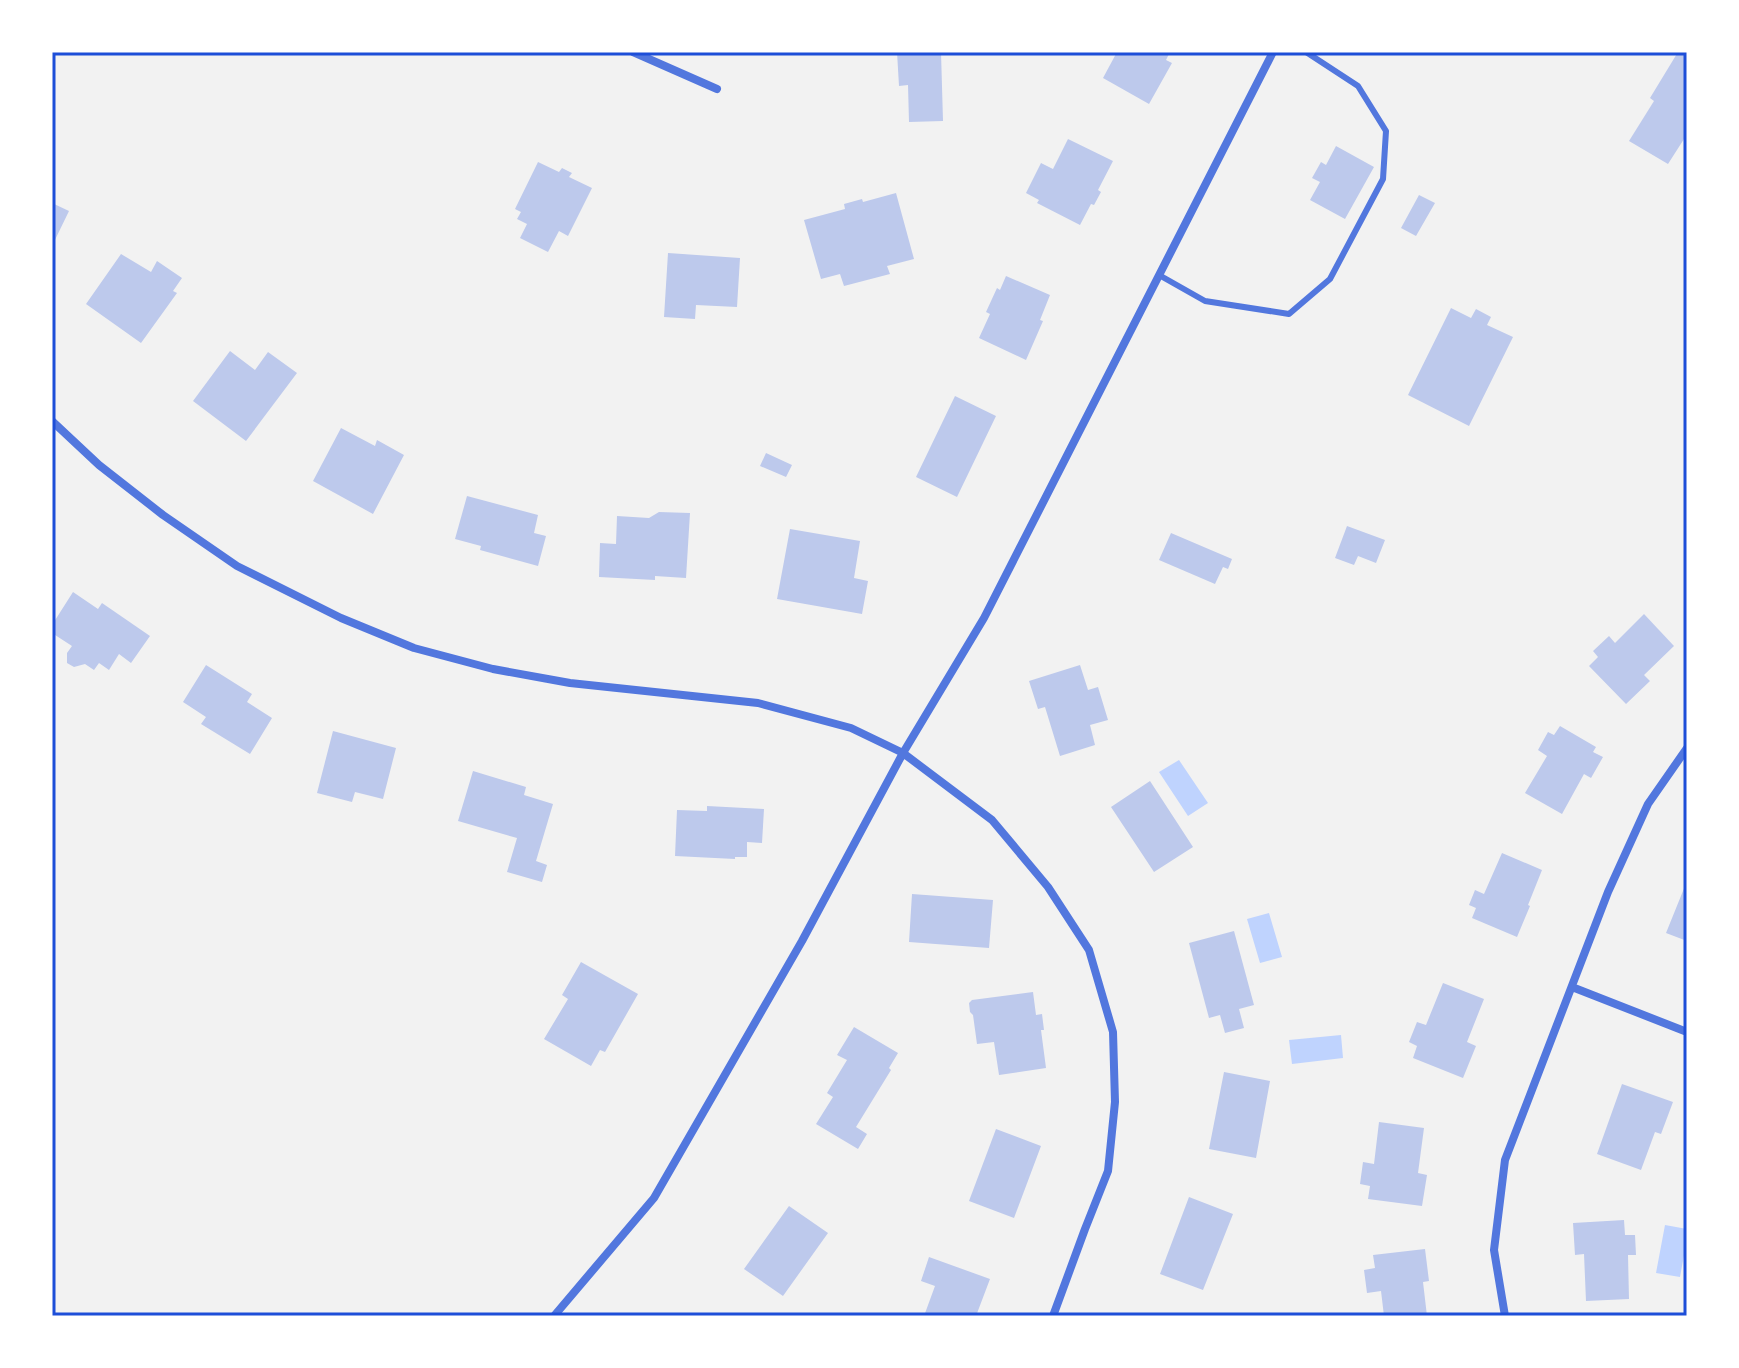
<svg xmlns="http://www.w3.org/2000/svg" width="1739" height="1368" font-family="'Varela Round',sans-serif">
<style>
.water{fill:#bfd3fe}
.building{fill:#bdc9ec}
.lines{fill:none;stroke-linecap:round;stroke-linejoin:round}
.service{stroke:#5277de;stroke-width:6}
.minor{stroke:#5277de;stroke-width:8}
.neatline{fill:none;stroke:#1d4ed8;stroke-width:3}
</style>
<rect width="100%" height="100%" fill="#f2f2f2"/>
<path class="water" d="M 1179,760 L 1208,803 L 1188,816 L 1159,772 Z
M 1269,913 L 1282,957 L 1260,963 L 1247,919 Z
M 1341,1035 L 1343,1058 L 1292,1064 L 1289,1040 Z
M 1665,1225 L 1687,1229 L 1687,1239 L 1680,1277 L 1656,1273 Z"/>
<path class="building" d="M 897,52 L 941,52 L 943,121 L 909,122 L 908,85 L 899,86 Z
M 1117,52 L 1170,52 L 1166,60 L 1172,63 L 1149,104 L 1103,78 Z
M 1678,52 L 1687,57 L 1687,141 L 1684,139 L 1668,164 L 1629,141 L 1654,101 L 1650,98 Z
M 1068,139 L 1113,161 L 1098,190 L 1101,192 L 1094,205 L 1091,204 L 1080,225 L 1037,203 L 1039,200 L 1026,193 L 1041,163 L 1053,169 Z
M 1336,146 L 1374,167 L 1345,219 L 1310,200 L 1320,182 L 1312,178 L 1321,162 L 1326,165 Z
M 538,162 L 559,172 L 562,168 L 572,173 L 569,177 L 592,188 L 568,236 L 559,231 L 548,252 L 520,238 L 527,224 L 517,219 L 521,212 L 515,209 Z
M 896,193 L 914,259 L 887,266 L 890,274 L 844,286 L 840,274 L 821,279 L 804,220 L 845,209 L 844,204 L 862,199 L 863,202 Z
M 1419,195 L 1435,203 L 1416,236 L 1401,228 Z
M 52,203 L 69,211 L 52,246 Z
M 668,253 L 740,258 L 737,307 L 696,305 L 695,319 L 664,317 Z
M 121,254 L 151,272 L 157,261 L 182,278 L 173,291 L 177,293 L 141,343 L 86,304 Z
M 1006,276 L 1050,295 L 1040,320 L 1043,321 L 1026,360 L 979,338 L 990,314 L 986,312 L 997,288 L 1000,290 Z
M 1451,308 L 1471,318 L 1476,309 L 1491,317 L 1487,325 L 1513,337 L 1469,426 L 1408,395 Z
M 230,351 L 255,370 L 268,352 L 297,373 L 246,441 L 193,401 Z
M 955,396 L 996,416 L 957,497 L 916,477 Z
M 341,428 L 375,446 L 377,440 L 404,455 L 373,514 L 313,481 Z
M 766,453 L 792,465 L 786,477 L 760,466 Z
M 467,496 L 538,515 L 534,533 L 546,536 L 538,566 L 480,550 L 481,546 L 455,539 Z
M 659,512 L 690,513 L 686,578 L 655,576 L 655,580 L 599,577 L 600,543 L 616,544 L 617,516 L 649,518 Z
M 1347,526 L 1385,540 L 1376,563 L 1358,556 L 1354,565 L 1335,558 Z
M 790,529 L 860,541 L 854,578 L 868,581 L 862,614 L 777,599 Z
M 1171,533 L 1232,559 L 1228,569 L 1223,567 L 1215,584 L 1159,560 Z
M 73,592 L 98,609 L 102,603 L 150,636 L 131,663 L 119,654 L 109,670 L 99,663 L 94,670 L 85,664 L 74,667 L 67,663 L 67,653 L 72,646 L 52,633 L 52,625 Z
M 1644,614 L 1674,646 L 1644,675 L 1650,681 L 1626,704 L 1589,666 L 1598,657 L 1593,651 L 1609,636 L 1615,643 Z
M 206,665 L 252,694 L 247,702 L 272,718 L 250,754 L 201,724 L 206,717 L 183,702 Z
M 1080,665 L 1088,690 L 1098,687 L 1108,720 L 1090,725 L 1095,745 L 1060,756 L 1045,707 L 1038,709 L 1029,681 Z
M 1560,726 L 1596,747 L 1593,752 L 1603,757 L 1591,778 L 1584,774 L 1562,814 L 1525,793 L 1547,756 L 1538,750 L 1548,732 L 1554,735 Z
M 333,731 L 396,748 L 383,799 L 355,792 L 352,802 L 317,793 Z
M 473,771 L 526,787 L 524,795 L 553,804 L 536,861 L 547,865 L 542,882 L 507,872 L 517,838 L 458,821 Z
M 1150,781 L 1193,847 L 1154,872 L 1111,807 Z
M 707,806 L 764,809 L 762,843 L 747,842 L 747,857 L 735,857 L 735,859 L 675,856 L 677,810 L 707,811 Z
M 1502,853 L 1542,870 L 1528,905 L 1530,906 L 1517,937 L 1472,918 L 1476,908 L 1469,905 L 1475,890 L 1484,894 Z
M 1687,881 L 1687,941 L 1666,933 Z
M 912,894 L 993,900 L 989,948 L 909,942 Z
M 1234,931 L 1254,1005 L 1239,1009 L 1244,1028 L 1225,1033 L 1220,1015 L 1209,1018 L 1189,943 Z
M 581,962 L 638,994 L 605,1052 L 600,1050 L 591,1066 L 544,1039 L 568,999 L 562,995 Z
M 1443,983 L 1484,999 L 1467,1042 L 1476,1046 L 1463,1078 L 1413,1058 L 1417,1046 L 1409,1042 L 1417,1022 L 1426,1025 Z
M 1033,992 L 1036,1015 L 1042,1014 L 1044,1030 L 1041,1030 L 1046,1068 L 999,1075 L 994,1042 L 977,1044 L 973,1015 L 970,1012 L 969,1003 L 972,1000 Z
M 854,1027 L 898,1053 L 889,1068 L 891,1070 L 856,1127 L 867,1134 L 858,1149 L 816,1124 L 833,1097 L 827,1093 L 847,1060 L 837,1055 Z
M 1224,1072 L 1270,1081 L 1256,1158 L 1209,1149 Z
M 1622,1084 L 1673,1102 L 1661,1134 L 1655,1132 L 1641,1170 L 1597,1154 Z
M 1379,1122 L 1424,1128 L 1418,1173 L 1427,1175 L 1422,1206 L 1368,1199 L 1370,1186 L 1360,1184 L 1363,1162 L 1374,1164 Z
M 996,1129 L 1041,1146 L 1014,1218 L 969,1201 Z
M 1189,1197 L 1233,1214 L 1203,1290 L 1160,1274 Z
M 789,1206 L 828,1233 L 783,1296 L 744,1269 Z
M 1624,1220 L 1625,1235 L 1635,1235 L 1636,1255 L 1628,1255 L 1629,1299 L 1586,1301 L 1584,1254 L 1575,1255 L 1573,1223 Z
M 1425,1249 L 1429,1281 L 1423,1282 L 1427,1316 L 1384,1316 L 1381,1291 L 1367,1293 L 1364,1270 L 1375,1268 L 1373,1255 Z
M 929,1257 L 990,1279 L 976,1316 L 924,1316 L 935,1286 L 921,1281 Z"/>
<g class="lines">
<path class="service" d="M 1159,275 L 1205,301 L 1289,314 L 1330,279 L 1383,179 L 1386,131 L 1358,86 L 1306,52"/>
<path class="minor" d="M 633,52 L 717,89
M 52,421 L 99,465 L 163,515 L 237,566 L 341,618 L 414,648 L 493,669 L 570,683 L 758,703 L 851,728 L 903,753 L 992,820 L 1048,887 L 1089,950 L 1113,1032 L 1115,1102 L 1108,1171 L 1085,1229 L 1053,1316
M 1572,987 L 1687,1032
M 554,1316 L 654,1198 L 802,941 L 903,753 L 984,618 L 1273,52
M 1505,1316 L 1494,1250 L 1505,1160 L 1608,892 L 1648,804 L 1687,748"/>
</g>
<rect width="1739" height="1368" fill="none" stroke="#ffffff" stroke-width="108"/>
<rect x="54" y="54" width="1631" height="1260" class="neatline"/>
</svg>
